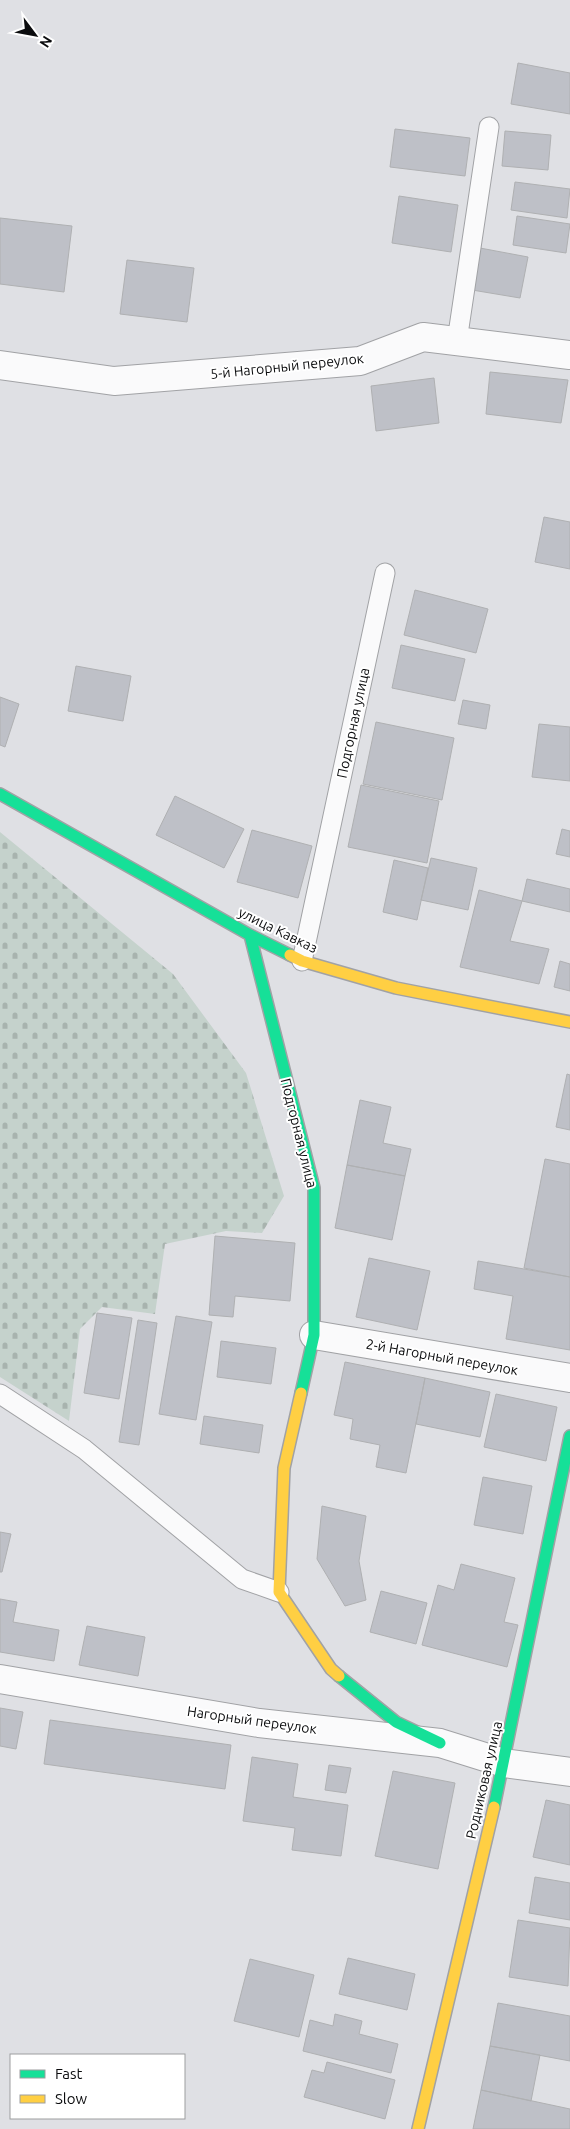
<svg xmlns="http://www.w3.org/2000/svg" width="570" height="2129" font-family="Ubuntu,sans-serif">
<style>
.cemetery{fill:url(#cemetery-stones)}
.building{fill:#bec0c7;stroke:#afb0b2}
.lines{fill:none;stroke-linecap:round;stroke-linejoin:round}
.lane-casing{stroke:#a1a2a5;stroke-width:21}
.street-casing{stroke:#a1a2a5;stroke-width:30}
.fast-casing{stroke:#a1a2a5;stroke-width:14}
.slow-casing{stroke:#a1a2a5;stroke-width:14}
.lane{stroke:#fafafb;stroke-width:19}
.street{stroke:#fafafb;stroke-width:28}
.fast{stroke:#16e098;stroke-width:11}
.slow{stroke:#ffcf43;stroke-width:11}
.labels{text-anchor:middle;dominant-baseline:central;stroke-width:4;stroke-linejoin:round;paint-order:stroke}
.street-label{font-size:14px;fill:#0b0c0e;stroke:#fff}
</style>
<defs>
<pattern id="cemetery-stones" width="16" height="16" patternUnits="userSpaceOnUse" patternTransform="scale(1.25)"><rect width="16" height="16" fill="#c5d2cc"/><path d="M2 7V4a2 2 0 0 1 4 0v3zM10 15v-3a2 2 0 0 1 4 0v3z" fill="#a8b3ae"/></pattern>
</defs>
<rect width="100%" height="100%" fill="#dfe0e4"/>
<path class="cemetery" d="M 0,832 L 173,974 L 246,1073 L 284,1196 L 262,1233 L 226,1231 L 165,1244 L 155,1314 L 102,1307 L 80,1329 L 69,1421 L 0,1377 Z"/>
<path class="building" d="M 518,63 L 570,73 L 570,114 L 511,104 Z
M 395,129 L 470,138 L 465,176 L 390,167 Z
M 505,131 L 551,135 L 548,170 L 502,166 Z
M 515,182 L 570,189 L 567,218 L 511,210 Z
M 399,196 L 458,205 L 451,252 L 392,243 Z
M 517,216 L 570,224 L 566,253 L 513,245 Z
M 0,218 L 72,226 L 64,292 L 0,284 Z
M 480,248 L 528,257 L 520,298 L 472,290 Z
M 127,260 L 194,268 L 187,322 L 120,314 Z
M 490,372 L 568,380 L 561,423 L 486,414 Z
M 434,378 L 439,423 L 376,431 L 371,386 Z
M 544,517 L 570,522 L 570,569 L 535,562 Z
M 415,590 L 488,609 L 476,653 L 404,635 Z
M 401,645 L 465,659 L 455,701 L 392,688 Z
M 76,666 L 131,676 L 123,721 L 68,711 Z
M 0,697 L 19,704 L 5,747 L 0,745 Z
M 463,700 L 490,705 L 486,729 L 458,724 Z
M 376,722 L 454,738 L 442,800 L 363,784 Z
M 539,724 L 570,727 L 570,781 L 532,777 Z
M 361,785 L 439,801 L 427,863 L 348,847 Z
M 175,796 L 244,829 L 224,868 L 156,835 Z
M 562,829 L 570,831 L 570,857 L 556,854 Z
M 252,830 L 312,846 L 298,898 L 237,882 Z
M 431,858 L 477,868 L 468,910 L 421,900 Z
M 394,860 L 428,868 L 417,920 L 383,912 Z
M 527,879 L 570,889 L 570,912 L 522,901 Z
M 479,890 L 522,901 L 510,941 L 549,949 L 539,984 L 460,967 Z
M 560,961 L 570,964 L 570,991 L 554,987 Z
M 567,1074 L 570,1075 L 570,1130 L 556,1127 Z
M 360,1100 L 391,1107 L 383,1143 L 411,1149 L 405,1176 L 347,1165 Z
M 545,1159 L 570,1164 L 570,1277 L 524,1268 Z
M 347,1165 L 405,1176 L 392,1240 L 335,1228 Z
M 215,1236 L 295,1243 L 290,1301 L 235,1296 L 233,1317 L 209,1315 Z
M 369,1258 L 430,1271 L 417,1330 L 356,1317 Z
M 478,1261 L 570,1277 L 570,1350 L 506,1339 L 513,1296 L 474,1289 Z
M 97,1313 L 132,1318 L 119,1399 L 84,1393 Z
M 176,1316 L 212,1322 L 196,1420 L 159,1414 Z
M 138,1320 L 157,1323 L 139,1445 L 119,1442 Z
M 221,1341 L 276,1348 L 271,1384 L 217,1377 Z
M 345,1362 L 425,1378 L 406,1473 L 376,1467 L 380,1445 L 350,1439 L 353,1419 L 334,1415 Z
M 425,1378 L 490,1392 L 480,1437 L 416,1424 Z
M 496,1394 L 557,1407 L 546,1461 L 484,1447 Z
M 204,1416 L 263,1425 L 259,1453 L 200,1444 Z
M 483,1477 L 532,1486 L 523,1534 L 474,1525 Z
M 322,1506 L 366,1516 L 359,1561 L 366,1600 L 345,1606 L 317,1559 Z
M 0,1532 L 11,1534 L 2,1572 L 0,1572 Z
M 461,1564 L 515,1578 L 504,1622 L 518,1625 L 507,1667 L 422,1645 L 438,1585 L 454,1590 Z
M 381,1591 L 427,1603 L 416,1644 L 370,1632 Z
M 0,1599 L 17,1602 L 13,1622 L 59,1630 L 54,1661 L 0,1652 Z
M 87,1626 L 145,1637 L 138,1676 L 79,1665 Z
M 0,1708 L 23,1712 L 16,1749 L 0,1746 Z
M 50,1720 L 231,1745 L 225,1789 L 44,1764 Z
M 252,1757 L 298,1764 L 293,1797 L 348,1805 L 341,1856 L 292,1850 L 295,1828 L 243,1821 Z
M 329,1765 L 351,1768 L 346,1793 L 325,1790 Z
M 393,1771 L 455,1783 L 438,1869 L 375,1856 Z
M 546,1800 L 570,1805 L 570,1865 L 533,1857 Z
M 535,1877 L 570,1883 L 570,1920 L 529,1913 Z
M 518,1920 L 570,1928 L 568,1986 L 509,1977 Z
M 348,1958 L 415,1974 L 407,2010 L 339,1994 Z
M 250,1959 L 314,1975 L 299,2037 L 234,2021 Z
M 498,2003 L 570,2016 L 570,2061 L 490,2046 Z
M 335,2014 L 362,2021 L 359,2034 L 398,2044 L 391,2073 L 303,2051 L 310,2020 L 333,2026 Z
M 490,2046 L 540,2055 L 531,2101 L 481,2090 Z
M 327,2062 L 395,2080 L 385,2119 L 304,2097 L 312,2070 L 324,2073 Z
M 481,2090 L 570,2109 L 570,2129 L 473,2129 Z"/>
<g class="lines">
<defs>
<path id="lane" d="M 457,341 L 489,127
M 302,961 L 385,573
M 0,1394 L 84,1449 L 242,1579 L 279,1592"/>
<path id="street" d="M 0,365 L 114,381 L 360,361 L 423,337 L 570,355
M 314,1335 L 570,1378
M 0,1679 L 259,1723 L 440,1743 L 504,1763 L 570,1772"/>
<path id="fast" d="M 0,794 L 250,935 L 290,955
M 250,935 L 314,1188 L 314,1335 L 301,1393
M 339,1676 L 396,1722 L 440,1743
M 494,1807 L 570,1436"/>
<path id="slow" d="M 290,955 L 302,961 L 396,988 L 570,1022
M 301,1393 L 284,1468 L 279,1592 L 331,1669 L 339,1676
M 418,2129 L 494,1807"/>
</defs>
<use href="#lane" class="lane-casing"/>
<use href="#street" class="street-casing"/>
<use href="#fast" class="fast-casing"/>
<use href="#slow" class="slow-casing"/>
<use href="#lane" class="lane"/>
<use href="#street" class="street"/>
<use href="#fast" class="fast"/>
<use href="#slow" class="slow"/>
</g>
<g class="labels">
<g class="street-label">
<text transform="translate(287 366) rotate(-6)">5-й Нагорный переулок</text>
<text transform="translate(353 723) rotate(-78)">Подгорная улица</text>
<text transform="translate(278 930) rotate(26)">улица Кавказ</text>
<text transform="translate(299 1133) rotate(76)">Подгорная улица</text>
<text transform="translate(442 1357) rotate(10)">2-й Нагорный переулок</text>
<text transform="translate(252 1720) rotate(8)">Нагорный переулок</text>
<text transform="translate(484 1780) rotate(-77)">Родниковая улица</text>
</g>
</g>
<rect x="10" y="2054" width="175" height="65" fill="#ffffff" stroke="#9d9e9f"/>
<rect x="20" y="2070" width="25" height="8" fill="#16e098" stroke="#9d9e9f"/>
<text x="55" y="2079" font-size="15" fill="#0b0c0e">Fast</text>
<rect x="20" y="2095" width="25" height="8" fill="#ffcf43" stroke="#9d9e9f"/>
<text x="55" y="2104" font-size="15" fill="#0b0c0e">Slow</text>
<g transform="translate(35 35) rotate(122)" stroke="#ffffff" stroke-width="4" paint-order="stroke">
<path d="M0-4L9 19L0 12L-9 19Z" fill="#0b0c0e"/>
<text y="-8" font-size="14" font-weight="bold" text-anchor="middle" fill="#0b0c0e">N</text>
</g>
</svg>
